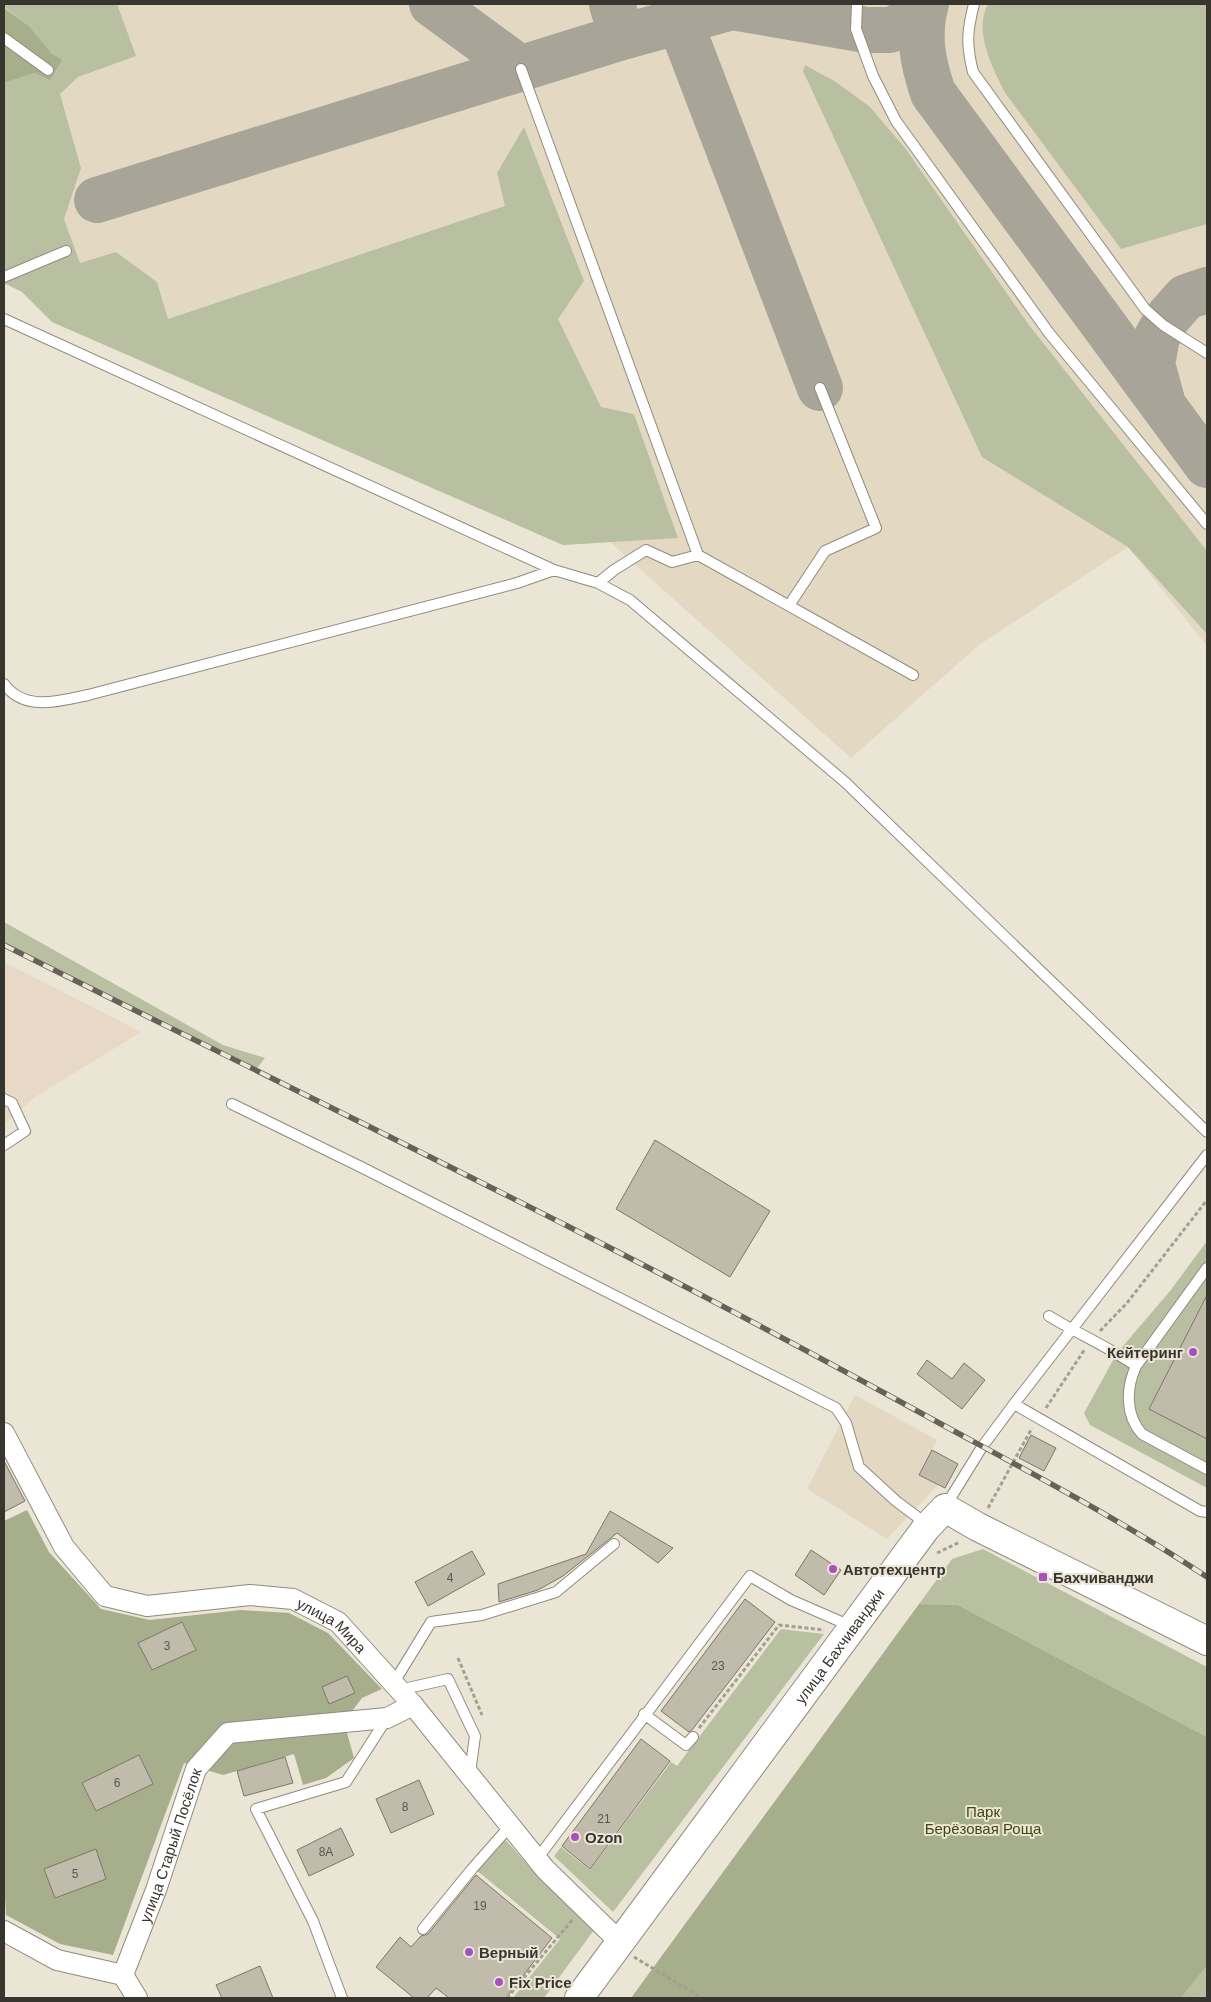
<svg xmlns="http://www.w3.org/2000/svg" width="1211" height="2002" font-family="Helvetica,sans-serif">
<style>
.built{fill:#e3d9c3}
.industrial{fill:#e7d9c6}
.green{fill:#b9c0a2}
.forest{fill:#a7ae8c}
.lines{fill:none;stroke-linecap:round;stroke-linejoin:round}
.taxiway{stroke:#a8a497;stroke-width:46}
.building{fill:#c1bbac;stroke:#7d7769}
.service-casing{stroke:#918b7d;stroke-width:12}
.minor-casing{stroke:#918b7d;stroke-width:22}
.secondary-casing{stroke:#918b7d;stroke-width:30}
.path{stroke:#a49f93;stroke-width:3;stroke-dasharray:4 2.5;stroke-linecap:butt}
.service{stroke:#fff;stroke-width:10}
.minor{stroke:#fff;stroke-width:20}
.secondary{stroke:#fff;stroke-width:28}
.rail-casing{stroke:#666259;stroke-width:5.5}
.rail{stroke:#ebe5d5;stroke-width:4;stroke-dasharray:11;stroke-linecap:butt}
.poi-dot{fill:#a851be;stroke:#ebe5d5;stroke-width:2}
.labels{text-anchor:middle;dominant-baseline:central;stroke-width:4;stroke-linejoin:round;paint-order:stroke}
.number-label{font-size:12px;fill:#5a564e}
.poi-label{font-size:15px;font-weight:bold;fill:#38352f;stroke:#ebe5d5;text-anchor:start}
.street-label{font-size:15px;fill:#38352f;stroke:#ebe5d5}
.park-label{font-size:15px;fill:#40490f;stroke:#ebe5d5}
</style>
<rect width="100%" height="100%" fill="#ebe5d5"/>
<path class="built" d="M 4,4 L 1207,4 L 1207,646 L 1128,547 L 979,645 L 851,758 L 610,542 L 563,545 L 52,322 L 22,292 L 4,283 Z
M 855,1395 L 937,1440 L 919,1475 L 938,1485 L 887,1539 L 807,1489 Z"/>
<path class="industrial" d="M 4,962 L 141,1032 L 35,1097 L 4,1125 Z"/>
<path class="green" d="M 4,4 L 117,4 L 136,56 L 78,77 L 60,94 L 81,168 L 64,219 L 80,263 L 116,252 L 157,282 L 168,319 L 505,206 L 497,173 L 524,127 L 584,281 L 558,319 L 601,407 L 634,414 L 678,538 L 563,545 L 52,322 L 22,292 L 4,283 L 4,83 L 35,73 L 52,54 L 29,26 L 4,7 Z
M 988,4 L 1207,4 L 1207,224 L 1121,249 L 1006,94 C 993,70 973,31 988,4 Z
M 805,65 L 836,82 L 870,107 L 905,148 L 1029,325 L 1207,551 L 1207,634 L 1128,547 L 982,457 L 803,71 Z
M 4,922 L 223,1045 L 265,1058 L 255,1071 L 4,945 Z
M 1207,1241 L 1207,1488 L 1090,1425 L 1084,1413 L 1117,1353 L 1170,1291 Z
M 983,1549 L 1207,1667 L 1207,1737 L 958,1605 L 919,1604 L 952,1559 Z
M 781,1629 L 824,1634 L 613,1912 L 554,1856 L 561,1847 L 590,1870 L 671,1762 L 677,1766 Z
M 504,1838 L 537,1876 L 594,1930 L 544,1998 L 513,1998 L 560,1939 L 475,1869 Z
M 1207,1964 L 1207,1998 L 1181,1998 Z"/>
<path class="forest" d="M 4,8 L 29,26 L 52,54 L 62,60 L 50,80 L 35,73 L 4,83 Z
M 27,1510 L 49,1552 L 101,1609 L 150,1620 L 241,1610 L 289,1613 L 328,1633 L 382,1689 L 362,1698 L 344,1722 L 354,1758 L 326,1778 L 303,1785 L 294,1754 L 223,1775 L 184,1763 L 113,1955 L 60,1944 L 6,1915 L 4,1877 L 4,1521 Z
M 919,1604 L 958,1605 L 1207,1737 L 1207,1965 L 1181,1998 L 631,1998 Z"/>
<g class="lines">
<path class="taxiway" d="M 432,4 L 521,69
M 612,4 L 622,37
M 926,4 C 917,35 923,63 933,93 L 1207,465
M 680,22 L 820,388
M 97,200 L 622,37 L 732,7 L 866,30 L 890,30 L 900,26 L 925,6
M 1163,404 L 1152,364 L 1157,337 L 1169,316 L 1186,297 L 1207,290"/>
</g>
<path class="building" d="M 655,1140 L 770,1211 L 730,1277 L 616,1209 Z
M 1207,1295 L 1207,1439 L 1149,1409 Z
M 927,1360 L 952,1379 L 964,1363 L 985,1380 L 962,1409 L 917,1374 Z
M 1031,1435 L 1056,1448 L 1044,1471 L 1019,1458 Z
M 932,1450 L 958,1464 L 945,1488 L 919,1475 Z
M 4,1461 L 25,1501 L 4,1512 Z
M 610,1511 L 673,1548 L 658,1563 L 617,1533 L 563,1576 L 538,1590 L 499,1602 L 498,1584 L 586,1554 Z
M 811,1550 L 841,1570 L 824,1595 L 795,1575 Z
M 472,1551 L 485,1574 L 428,1606 L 415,1582 Z
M 745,1599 L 775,1622 L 692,1730 L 689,1732 L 661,1711 Z
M 182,1622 L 196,1650 L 152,1670 L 138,1643 Z
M 347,1676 L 355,1693 L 329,1704 L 322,1687 Z
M 641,1739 L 670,1761 L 590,1869 L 562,1846 Z
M 139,1755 L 153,1784 L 96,1811 L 82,1783 Z
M 285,1757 L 293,1783 L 244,1796 L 237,1771 Z
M 419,1780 L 434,1814 L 391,1833 L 376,1799 Z
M 341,1828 L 354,1855 L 309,1876 L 297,1850 Z
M 96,1849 L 106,1879 L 55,1898 L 44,1869 Z
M 476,1875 L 552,1938 L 506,1998 L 449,1998 L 436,1988 L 427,1998 L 414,1998 L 376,1967 L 400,1937 L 411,1947 L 421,1936 L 428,1934 Z
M 260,1966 L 273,1998 L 222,1998 L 216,1985 Z"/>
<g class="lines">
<defs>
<path id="service" d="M 857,4 L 856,29 L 873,76 L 896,121 L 1049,333 L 1207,524
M 974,4 C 967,31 966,44 973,72 L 1145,309 L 1163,325 L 1207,353
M 4,38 L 48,70
M 521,69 L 698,555
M 4,277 L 66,251
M 4,319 L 554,570 L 598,583 L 630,600 L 845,782 L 1207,1132
M 598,583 L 614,570 L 646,550 L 672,562 L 698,555 L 913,675
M 790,604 L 825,551 L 876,528 L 820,388
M 4,684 C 25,712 59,701 88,695 L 517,583 L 554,570
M 4,1099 L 12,1103 L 25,1131 L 4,1145
M 232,1104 L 361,1167 L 836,1408 L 846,1423 L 859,1467 L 896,1501 L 916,1516 L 925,1526
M 1207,1268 L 1136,1366 C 1126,1388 1125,1415 1142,1434 L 1207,1469
M 1049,1316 C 1078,1334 1109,1347 1136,1366
M 1014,1404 L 1200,1511 L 1207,1512
M 945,1507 L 982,1447 L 1014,1404 L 1207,1155
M 393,1684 L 431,1622 L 482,1615 L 556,1592 L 614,1544
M 399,1690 L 448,1679 L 475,1736 L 470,1773
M 644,1714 L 686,1745 L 693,1737
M 537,1859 L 750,1576 L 791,1600 L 853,1627
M 423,1929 L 472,1869 L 510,1826
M 342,1998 L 313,1921 L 256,1809 L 346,1782 L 387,1718"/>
<g id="minor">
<path id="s1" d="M 4,1433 L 64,1547 L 105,1596 L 147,1606 L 250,1595 L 293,1599 L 338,1622 L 413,1705 L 545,1869 L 620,1942"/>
<path d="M 4,1931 L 57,1960 L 123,1975 L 137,1998"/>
<path id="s2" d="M 123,1975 L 156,1890 L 196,1769 L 228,1733 L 387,1718 L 413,1705"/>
</g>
<g id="secondary">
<path id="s3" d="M 579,1998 L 926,1528 L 945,1508 L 978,1527 L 1207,1641"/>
</g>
</defs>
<use href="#service" class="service-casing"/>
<use href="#minor" class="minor-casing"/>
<use href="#secondary" class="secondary-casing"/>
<path class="path" d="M 1100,1331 L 1127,1303 L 1207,1200
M 1046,1408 L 1085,1349
M 988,1508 L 1032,1428
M 937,1553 L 960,1542
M 458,1658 L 482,1715
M 699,1728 L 779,1625 L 824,1630
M 634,1957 L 702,1998
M 507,1998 L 573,1919"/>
<use href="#service" class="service"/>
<use href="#minor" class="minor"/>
<use href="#secondary" class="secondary"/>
<defs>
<path id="rail" d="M 4,945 C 303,1095 605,1239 899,1401 C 1002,1458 1109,1512 1207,1577"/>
</defs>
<use href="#rail" class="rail-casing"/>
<use href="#rail" class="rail"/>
</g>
<g class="poi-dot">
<circle cx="1193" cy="1352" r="5"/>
<circle cx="833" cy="1569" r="5"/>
<rect x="1038" y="1572" width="10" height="10" rx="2.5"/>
<circle cx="575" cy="1837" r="5"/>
<circle cx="469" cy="1952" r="5"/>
<circle cx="499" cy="1982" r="5"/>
</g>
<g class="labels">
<g class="number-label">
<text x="450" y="1578">4</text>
<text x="167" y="1646">3</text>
<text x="718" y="1666">23</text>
<text x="117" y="1783">6</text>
<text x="405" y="1807">8</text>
<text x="604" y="1819">21</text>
<text x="326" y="1852">8А</text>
<text x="75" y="1874">5</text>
<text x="480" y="1906">19</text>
</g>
<g class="poi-label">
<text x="1183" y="1352" text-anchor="end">Кейтеринг</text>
<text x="843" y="1569">Автотехцентр</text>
<text x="1053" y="1577">Бахчиванджи</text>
<text x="585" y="1837">Ozon</text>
<text x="479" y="1952">Верный</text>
<text x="509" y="1982">Fix Price</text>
</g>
<g class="street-label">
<text stroke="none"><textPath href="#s1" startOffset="430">улица Мира</textPath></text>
<text stroke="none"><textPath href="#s3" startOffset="438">улица Бахчиванджи</textPath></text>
<text stroke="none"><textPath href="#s2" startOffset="138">улица Старый Посёлок</textPath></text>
</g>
<g class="park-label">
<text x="983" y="1811">Парк<tspan x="983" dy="17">Берёзовая Роща</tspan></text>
</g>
</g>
<rect width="1211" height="2002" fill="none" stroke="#38352f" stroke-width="10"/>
</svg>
